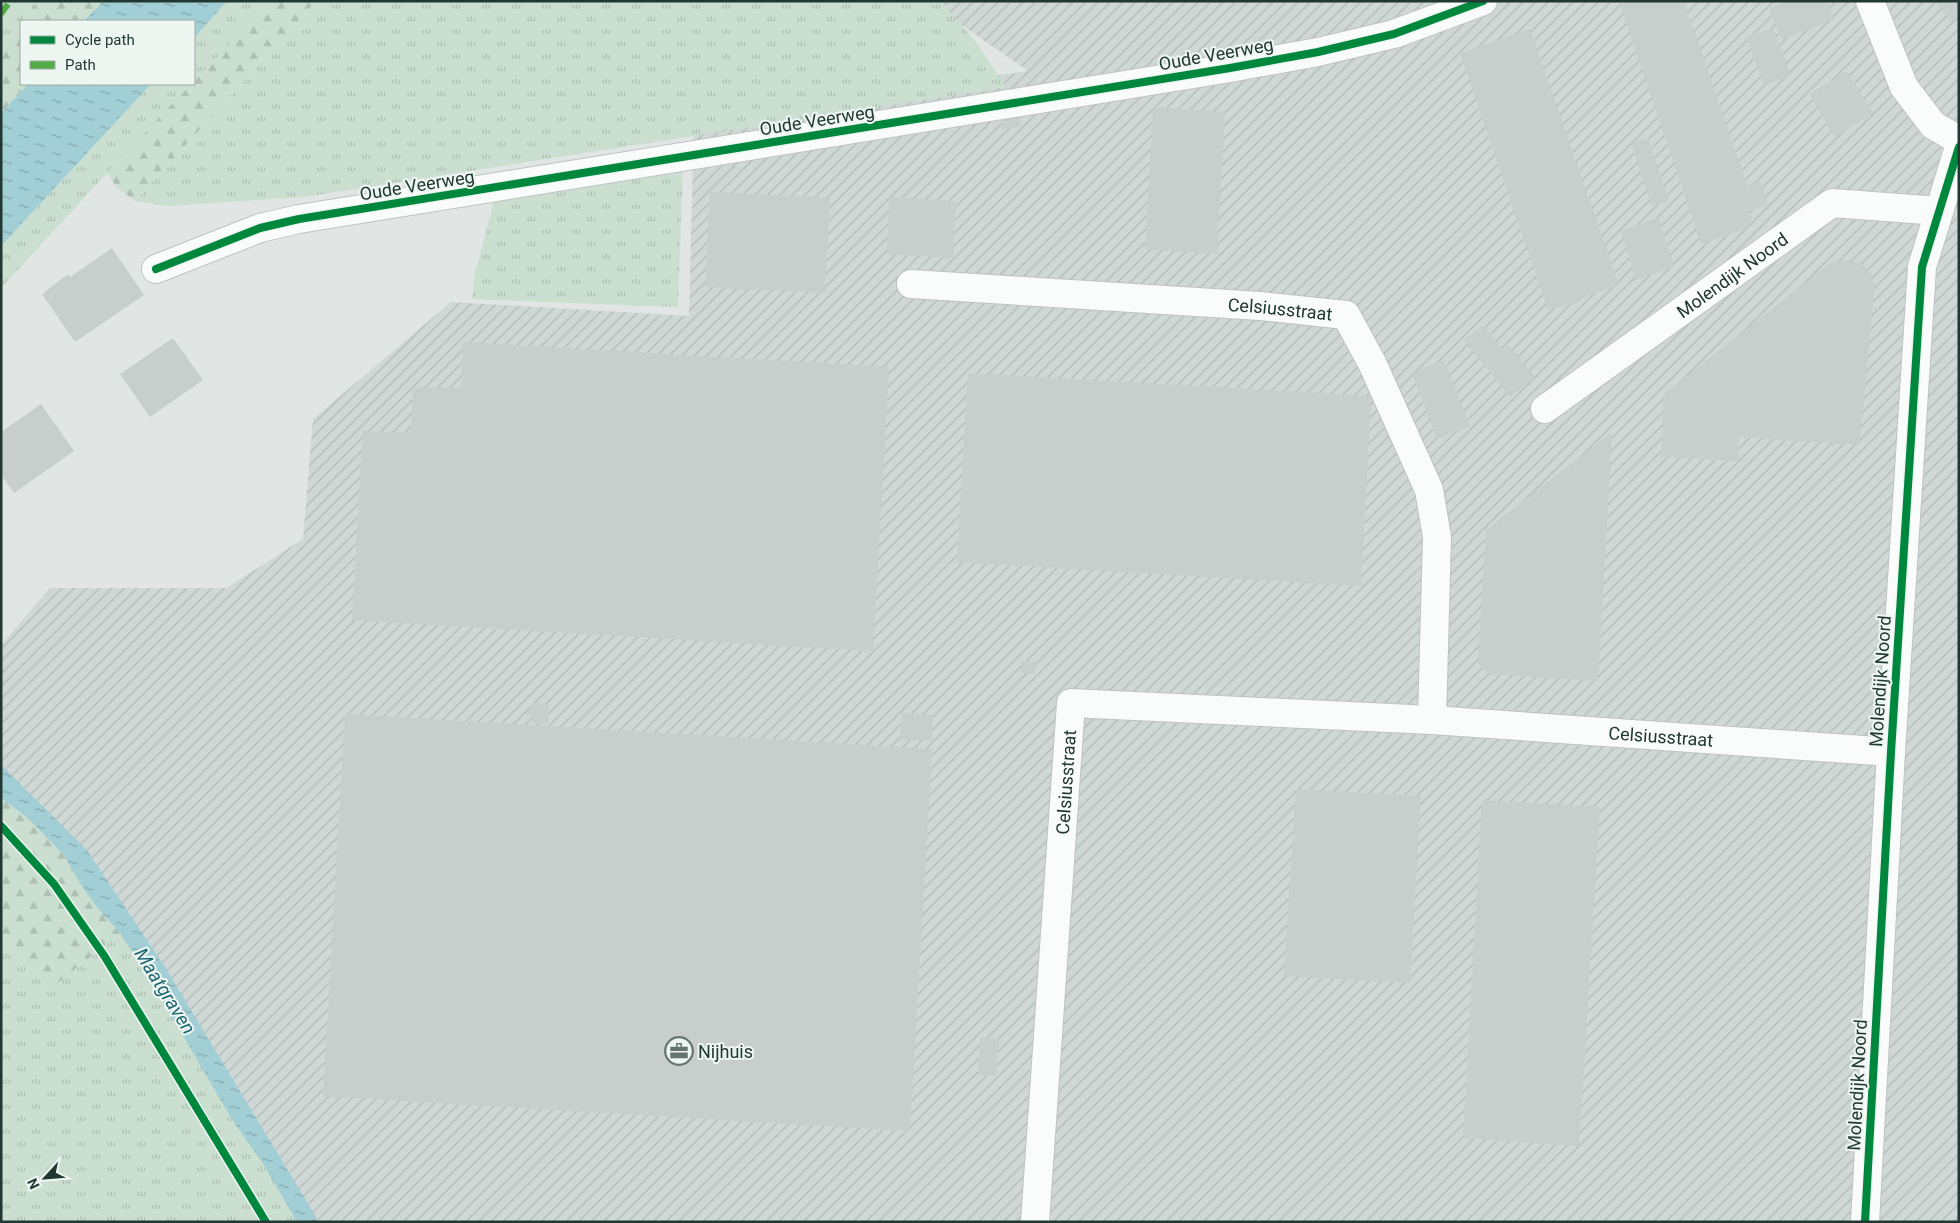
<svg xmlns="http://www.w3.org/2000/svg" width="1960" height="1223" font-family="Roboto,sans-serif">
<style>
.industrial{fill:url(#industrial-furrows)}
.grass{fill:url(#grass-tufts)}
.forest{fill:url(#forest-firs)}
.water{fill:url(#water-ripples)}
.building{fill:#c8cecb}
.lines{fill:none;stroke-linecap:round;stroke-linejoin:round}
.street-casing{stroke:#bec3c1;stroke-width:30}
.street{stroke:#fafbfb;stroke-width:28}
.quiet{stroke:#52ac45;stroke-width:6;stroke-dasharray:12 6;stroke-linecap:butt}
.cycleway-casing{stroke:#eef6f2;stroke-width:11}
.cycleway{stroke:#00873e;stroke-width:8}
.labels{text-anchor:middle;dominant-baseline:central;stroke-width:4;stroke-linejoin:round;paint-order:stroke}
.street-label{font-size:18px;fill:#203831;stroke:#eef6f2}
.poi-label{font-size:18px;fill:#203831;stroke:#eef6f2;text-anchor:start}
.water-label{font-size:19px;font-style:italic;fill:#1d6672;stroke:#eef6f2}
</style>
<defs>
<pattern id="industrial-furrows" width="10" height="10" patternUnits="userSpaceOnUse" patternTransform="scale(1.25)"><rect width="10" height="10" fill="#cfd8d4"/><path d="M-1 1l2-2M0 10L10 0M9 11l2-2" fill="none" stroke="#b1bab6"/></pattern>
<pattern id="grass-tufts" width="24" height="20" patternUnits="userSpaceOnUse" patternTransform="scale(1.25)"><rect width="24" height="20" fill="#cadfd0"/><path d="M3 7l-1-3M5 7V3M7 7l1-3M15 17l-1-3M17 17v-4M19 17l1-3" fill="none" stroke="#adc0b3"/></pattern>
<pattern id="forest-firs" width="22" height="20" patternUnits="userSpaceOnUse" patternTransform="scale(1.25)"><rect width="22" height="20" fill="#cadfd0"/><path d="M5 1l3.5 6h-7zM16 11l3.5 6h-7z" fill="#adc0b3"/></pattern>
<pattern id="water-ripples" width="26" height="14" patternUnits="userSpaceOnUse" patternTransform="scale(1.25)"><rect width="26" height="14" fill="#a2ced5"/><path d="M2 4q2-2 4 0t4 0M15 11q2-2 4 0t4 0" fill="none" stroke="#84a8ad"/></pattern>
</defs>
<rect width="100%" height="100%" fill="#e1e6e4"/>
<path class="industrial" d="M 927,1 L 1959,1 L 1959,1222 L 301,1222 L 1,783 L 1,645 L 50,588 L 226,588 L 303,539 L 313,419 L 451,302 L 689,316 L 694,117 L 1028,71 Z"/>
<path class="grass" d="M 1,1 L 38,1 L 1,45 Z
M 227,1 L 270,1 L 194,84 L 194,38 Z
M 316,1 L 941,1 L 976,42 L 1006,87 L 304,197 L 166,206 L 135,201 Z
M 151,84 L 194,84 L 107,173 L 1,288 L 1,246 Z
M 683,163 L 678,307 L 472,299 L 474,277 L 495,197 Z
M 1,932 L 50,989 L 120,933 L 148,976 L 233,1121 L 262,1162 L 297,1222 L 1,1222 Z"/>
<path class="forest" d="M 38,1 L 103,1 L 84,21 L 21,21 Z
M 270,1 L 316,1 L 135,201 L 116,187 L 107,173 Z
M 21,21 L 21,84 L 28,84 L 1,113 L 1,45 Z
M 1,798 L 29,819 L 64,855 L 78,880 L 96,906 L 120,933 L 50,989 L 1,932 Z"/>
<path class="water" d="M 103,1 L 227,1 L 194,38 L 194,21 L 84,21 Z
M 28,84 L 151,84 L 1,246 L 1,113 Z
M 1,765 L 86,849 L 165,967 L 319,1222 L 297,1222 L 262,1162 L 233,1121 L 148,976 L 120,933 L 96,906 L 78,880 L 64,855 L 29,819 L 1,798 Z"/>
<path class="building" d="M 1619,1 L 1684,1 L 1747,185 L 1760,181 L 1768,205 L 1749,211 L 1752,219 L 1748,228 L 1701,244 Z
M 1787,1 L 1827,1 L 1834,19 L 1782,40 L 1769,9 Z
M 1935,1 L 1959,1 L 1959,14 L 1951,21 Z
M 1773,28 L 1791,76 L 1764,85 L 1746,37 Z
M 1530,29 L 1619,285 L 1582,298 L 1582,301 L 1548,310 L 1460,53 Z
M 1847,71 L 1873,113 L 1835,137 L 1809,94 Z
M 1153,107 L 1225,112 L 1217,254 L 1145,249 Z
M 1018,112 L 1021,126 L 1002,129 L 1000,115 Z
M 1648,138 L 1669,201 L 1652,207 L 1631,143 Z
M 710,192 L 830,198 L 825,293 L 705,287 Z
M 889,197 L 956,201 L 953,258 L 887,254 Z
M 1658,217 L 1674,266 L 1636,280 L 1621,231 Z
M 112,248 L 144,295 L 75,342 L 42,294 L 68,274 L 70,277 Z
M 1847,260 L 1863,265 L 1871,274 L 1875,285 L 1866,371 L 1870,371 L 1867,373 L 1859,445 L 1834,443 L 1834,447 L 1832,447 L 1832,443 L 1739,437 L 1738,461 L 1661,457 L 1664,394 L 1824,268 L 1834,262 Z
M 1483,325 L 1503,350 L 1509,345 L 1535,377 L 1510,397 L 1464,340 Z
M 173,338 L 203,380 L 150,417 L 120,374 Z
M 463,342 L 889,367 L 873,651 L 352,620 L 363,431 L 411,433 L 413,387 L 461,388 Z
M 1444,360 L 1470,426 L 1437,439 L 1412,373 Z
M 968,373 L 1371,396 L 1361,586 L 957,562 Z
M 41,404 L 74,451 L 14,493 L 1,475 L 1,432 Z
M 1612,432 L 1598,681 L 1489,674 L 1478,663 L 1486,530 Z
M 1022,661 L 1035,662 L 1035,674 L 1021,673 Z
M 533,703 L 549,704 L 548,724 L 532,723 L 532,715 L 526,714 Z
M 902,713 L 933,715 L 932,741 L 900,739 Z
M 345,714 L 932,749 L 910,1131 L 323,1096 Z
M 1296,789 L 1421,796 L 1410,983 L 1284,976 Z
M 1482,800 L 1600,807 L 1579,1146 L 1463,1138 Z
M 980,1038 L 999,1039 L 996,1076 L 978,1075 Z"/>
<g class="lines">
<defs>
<g id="street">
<path d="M 1870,1 L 1904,87 L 1933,125 L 1959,140"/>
<path d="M 156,269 L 260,228 L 299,219 L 1230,68 L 1318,52 L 1394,34 L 1483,1"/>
<path id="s1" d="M 911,284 L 1260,306 L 1346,315 L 1373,365 L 1429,490 L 1437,537 L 1432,720"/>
<path id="s2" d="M 1545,409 L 1832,203 L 1939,211"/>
<path id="s3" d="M 1035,1222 L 1071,703 L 1432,720 L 1891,752"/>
<path d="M 1865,1222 L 1891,752 L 1922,267 L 1959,147"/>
</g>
</defs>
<use href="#street" class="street-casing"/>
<use href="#street" class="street"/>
<path class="quiet" d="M 1,14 L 10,1"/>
<defs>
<path id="cycleway" d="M 156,269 L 260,228 L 299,219 L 1230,68 L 1318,52 L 1394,34 L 1483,1
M 1,826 L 54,884 L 105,957 L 266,1222
M 1865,1222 L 1891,752 L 1922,267 L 1959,147"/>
</defs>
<use href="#cycleway" class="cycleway-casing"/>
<use href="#cycleway" class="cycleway"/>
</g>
<defs>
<symbol id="office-ring" viewBox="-11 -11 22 22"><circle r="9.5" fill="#eef6f2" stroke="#647570" stroke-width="1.5"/><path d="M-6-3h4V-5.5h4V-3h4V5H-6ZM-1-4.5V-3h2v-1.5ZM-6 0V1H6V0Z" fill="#647570"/></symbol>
</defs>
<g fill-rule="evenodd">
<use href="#office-ring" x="663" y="1035" width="32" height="32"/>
</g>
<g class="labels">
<g class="street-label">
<text transform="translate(1216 54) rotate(-10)">Oude Veerweg</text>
<text transform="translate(817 120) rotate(-9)">Oude Veerweg</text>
<text transform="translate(417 185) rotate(-9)">Oude Veerweg</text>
<text stroke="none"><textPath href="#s2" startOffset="230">Molendijk Noord</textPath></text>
<text stroke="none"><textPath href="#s1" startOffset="370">Celsiusstraat</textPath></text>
<text transform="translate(1880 681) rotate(-86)">Molendijk Noord</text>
<text stroke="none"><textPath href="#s3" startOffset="1111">Celsiusstraat</textPath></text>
<text stroke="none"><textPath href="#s3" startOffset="441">Celsiusstraat</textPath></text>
<text transform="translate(1857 1085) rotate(-87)">Molendijk Noord</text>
</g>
<g class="poi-label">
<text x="698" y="1051">Nijhuis</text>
</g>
<g class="water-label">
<text transform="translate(165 991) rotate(58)">Maatgraven</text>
</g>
</g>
<rect width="1960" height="1223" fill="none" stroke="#203831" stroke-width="5"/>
<rect x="20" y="20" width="175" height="65" fill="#eef6f2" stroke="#9caaa5"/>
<rect x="30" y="36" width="25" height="8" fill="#00873e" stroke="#9caaa5"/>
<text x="65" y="45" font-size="15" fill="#203831">Cycle path</text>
<rect x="30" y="61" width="25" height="8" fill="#52ac45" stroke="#9caaa5"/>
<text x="65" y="70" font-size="15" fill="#203831">Path</text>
<g transform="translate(45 1178) rotate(244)" stroke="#eef6f2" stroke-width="4" paint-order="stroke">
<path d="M0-4L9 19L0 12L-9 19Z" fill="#203831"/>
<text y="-8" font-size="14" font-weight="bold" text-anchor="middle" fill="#203831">N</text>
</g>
</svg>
